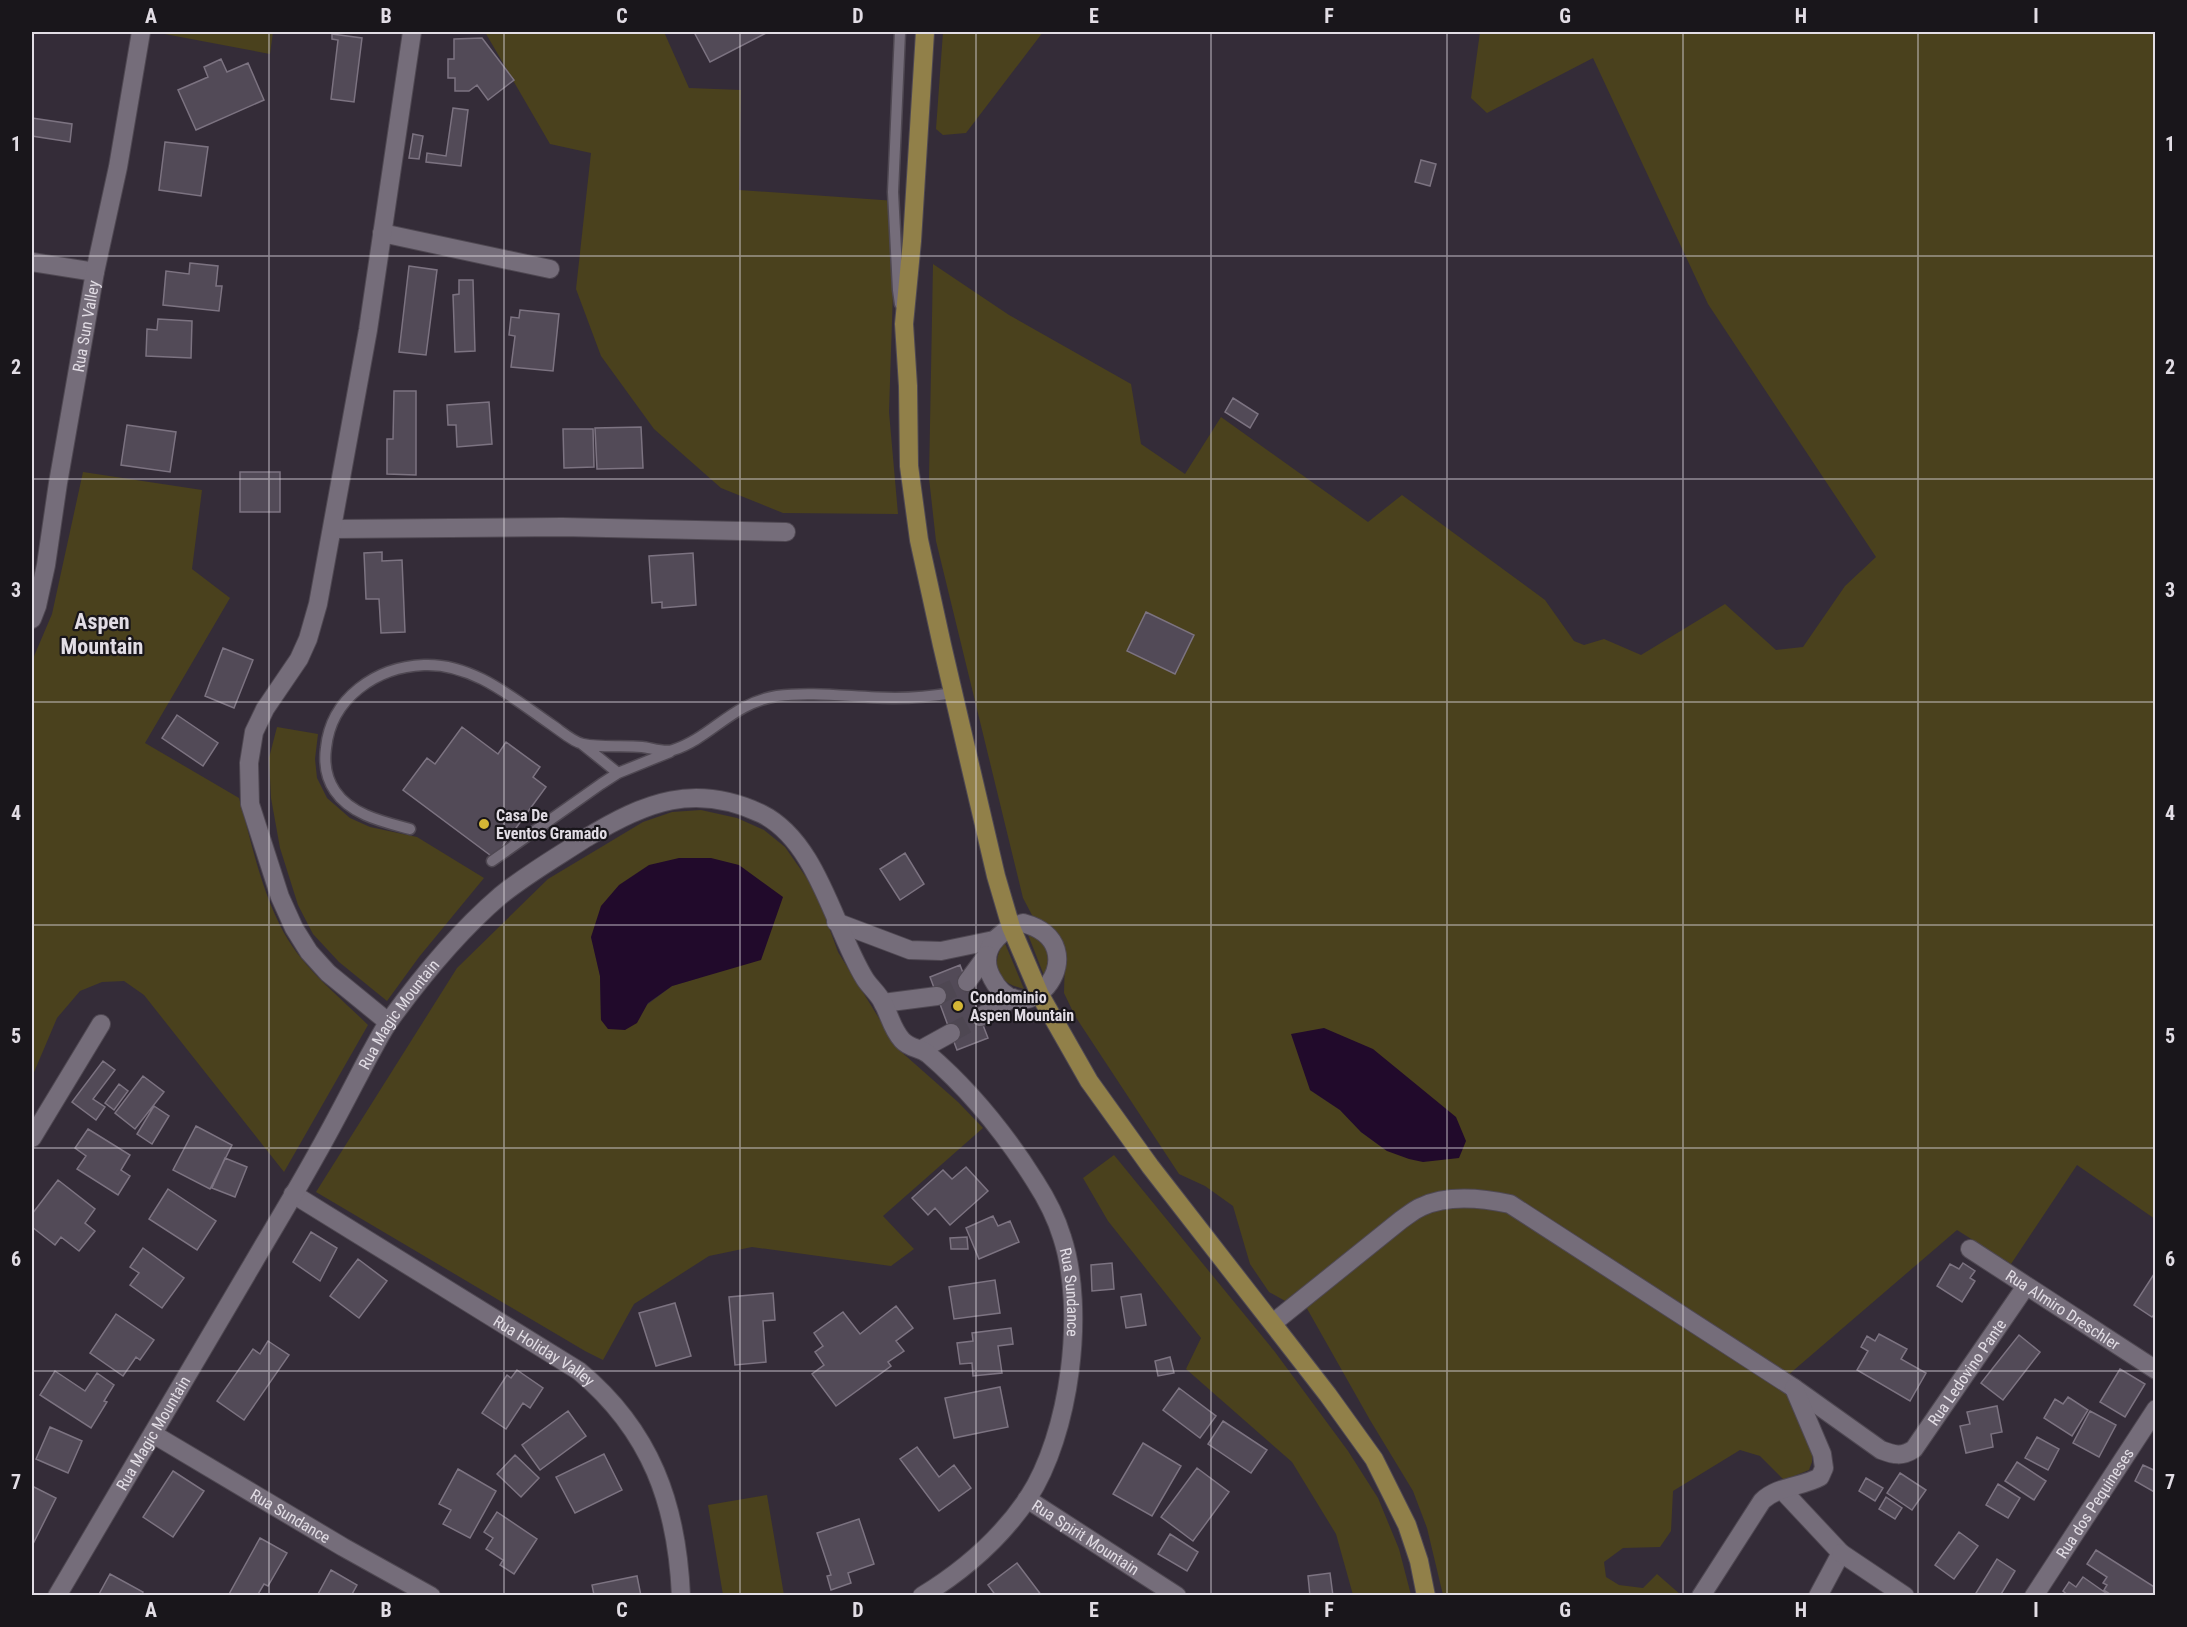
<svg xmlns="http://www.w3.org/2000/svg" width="2187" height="1627" font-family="'Roboto Condensed',sans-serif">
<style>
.green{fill:#4a411d;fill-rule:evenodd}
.water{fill:#210a2b}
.building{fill:#524a57;stroke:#7c7381;stroke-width:1.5}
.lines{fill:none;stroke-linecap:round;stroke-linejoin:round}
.street-tunnel{stroke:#4e4752;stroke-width:18;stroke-dasharray:18 9;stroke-linecap:butt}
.lane-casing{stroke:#4f4852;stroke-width:13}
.street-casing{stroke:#4f4852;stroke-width:20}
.primary-casing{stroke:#4f4852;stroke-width:20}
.lane{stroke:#756d7a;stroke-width:10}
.street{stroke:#756d7a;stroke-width:18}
.primary{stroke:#918049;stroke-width:18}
.grid{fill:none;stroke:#e2dde5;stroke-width:1.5;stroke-opacity:0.55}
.poi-dot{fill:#d4b635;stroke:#19161b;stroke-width:2}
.labels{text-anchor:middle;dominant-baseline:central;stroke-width:4.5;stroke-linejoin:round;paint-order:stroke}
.street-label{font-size:16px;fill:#e2dde5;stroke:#19161b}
.poi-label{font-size:16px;font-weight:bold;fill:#e2dde5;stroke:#19161b;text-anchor:start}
.district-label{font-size:22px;font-weight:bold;fill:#e2dde5;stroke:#19161b}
.neatline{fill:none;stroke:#e2dde5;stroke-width:2}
.grid-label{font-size:20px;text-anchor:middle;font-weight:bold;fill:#e2dde5}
</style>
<rect width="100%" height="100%" fill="#342c38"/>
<path class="green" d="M 154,32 L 273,32 L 270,54 Z
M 485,32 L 664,32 L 689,88 L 741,90 L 739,190 L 896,201 L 889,412 L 898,514 L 783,513 L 721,488 L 654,429 L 601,356 L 576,289 L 591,153 L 550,144 Z
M 943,32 L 1043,32 L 966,133 L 943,135 L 936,129 Z
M 1480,32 L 2155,32 L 2155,1219 L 2077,1165 L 2011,1264 L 1957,1230 L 1787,1376 L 1512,1200 L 1444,1196 L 1287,1302 L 1269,1292 L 1250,1264 L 1233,1206 L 1205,1186 L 1179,1174 L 1075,1016 L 1064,993 L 1065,958 L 1049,930 L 1033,917 L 1023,898 L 936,541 L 929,478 L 933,264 L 1009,315 L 1131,384 L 1141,444 L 1185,474 L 1221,417 L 1368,522 L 1402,495 L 1545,600 L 1574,641 L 1584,645 L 1604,639 L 1641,655 L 1725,604 L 1776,650 L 1803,647 L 1845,586 L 1876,557 L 1708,304 L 1593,58 L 1487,113 L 1471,98 ZM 1324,1029 L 1387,1151 L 1361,1132 L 1340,1110 L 1310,1090 Z
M 83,472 L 202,490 L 192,569 L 230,598 L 145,743 L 239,798 C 255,854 266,919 306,964 C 325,986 348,1005 368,1025 L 284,1172 L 144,995 L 124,981 L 102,982 L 80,991 L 57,1018 L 32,1077 L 32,661 L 52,614 Z
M 277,727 L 318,734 L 315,759 L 317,778 L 327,798 L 350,818 L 370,827 L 417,837 L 484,878 L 419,957 L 387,1001 L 339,962 L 313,934 L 298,905 L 280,848 L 271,798 L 269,758 Z
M 701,810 L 737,818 L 764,830 L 785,847 L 806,877 L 819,900 L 838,952 L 898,1049 L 958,1102 L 983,1128 L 883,1216 L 914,1249 L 891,1266 L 752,1247 L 709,1256 L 634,1304 L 603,1360 L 585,1351 L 316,1192 L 457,968 L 548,879 L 643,822 L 672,812 ZM 591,937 L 699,978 L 672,986 L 648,1004 L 601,1020 L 600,976 Z
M 1027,932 L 1036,935 L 1050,954 L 1045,978 Z
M 1004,941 L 1024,989 C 995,982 991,965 1004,941 Z
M 1114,1155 L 1275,1352 L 1348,1451 L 1378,1498 L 1399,1549 L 1411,1595 L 1353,1595 L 1336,1534 L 1292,1462 L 1186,1369 L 1201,1338 L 1108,1221 L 1083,1178 Z
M 1466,1203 L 1506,1211 L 1787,1394 L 1812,1452 L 1812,1462 L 1809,1470 L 1784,1480 L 1760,1456 L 1740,1450 L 1673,1491 L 1671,1531 L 1660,1547 L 1623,1548 L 1604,1562 L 1606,1577 L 1619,1585 L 1643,1588 L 1657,1574 L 1681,1595 L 1443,1595 L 1427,1528 L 1413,1491 L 1370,1420 L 1305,1305 L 1425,1212 Z
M 767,1495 L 784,1595 L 723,1595 L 708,1505 Z"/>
<path class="water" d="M 679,858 L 711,858 L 739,865 L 783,897 L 761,960 L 672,986 L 648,1003 L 637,1023 L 625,1030 L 608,1029 L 601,1020 L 600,976 L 591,937 L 601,906 L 619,885 L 649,865 Z
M 1324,1028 L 1373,1049 L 1456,1117 L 1466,1141 L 1459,1158 L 1423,1162 L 1409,1159 L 1387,1151 L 1361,1132 L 1340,1110 L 1310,1090 L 1291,1034 Z"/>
<path class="building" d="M 694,32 L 768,32 L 710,62 Z
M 332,34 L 362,38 L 354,102 L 331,99 L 338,40 L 332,39 Z
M 482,38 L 514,80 L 488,100 L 477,85 L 469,91 L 455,91 L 455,78 L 448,78 L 448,59 L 454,59 L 454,39 Z
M 221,59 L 227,72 L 248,63 L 264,100 L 196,130 L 178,90 L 208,77 L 204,67 Z
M 453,108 L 468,110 L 461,166 L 426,162 L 427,153 L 446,156 Z
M 32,118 L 72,124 L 70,142 L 32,136 Z
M 413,134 L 423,136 L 419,159 L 409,158 Z
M 165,142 L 208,147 L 201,196 L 159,190 Z
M 1421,160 L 1436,164 L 1430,186 L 1415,182 Z
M 190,263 L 218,266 L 216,286 L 222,286 L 219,311 L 163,305 L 166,271 L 189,274 Z
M 409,266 L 437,270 L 426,355 L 399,352 Z
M 459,280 L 473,280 L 475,351 L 455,352 L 453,295 L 459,294 Z
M 520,310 L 559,314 L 553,371 L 511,367 L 515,336 L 509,335 L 511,317 L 519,318 Z
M 158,319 L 192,321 L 191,358 L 146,356 L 147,329 L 157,330 Z
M 394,391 L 416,391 L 416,475 L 387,474 L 387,439 L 393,439 Z
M 1233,398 L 1258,414 L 1250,428 L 1225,412 Z
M 489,402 L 492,444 L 457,447 L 456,425 L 448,425 L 447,405 Z
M 127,425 L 176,432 L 170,472 L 121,465 Z
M 641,427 L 643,468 L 597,469 L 595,428 Z
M 563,429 L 593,429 L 594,467 L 564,468 Z
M 240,472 L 280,472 L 280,512 L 240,512 Z
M 382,552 L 382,561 L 402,560 L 405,632 L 381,633 L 379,599 L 366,599 L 364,553 Z
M 693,553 L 696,605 L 662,608 L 662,602 L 652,603 L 649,556 Z
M 1146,612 L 1194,635 L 1175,674 L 1127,651 Z
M 223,648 L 253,660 L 234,708 L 205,696 Z
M 177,715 L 218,743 L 203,766 L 162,738 Z
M 462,727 L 498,754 L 506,742 L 540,767 L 533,777 L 546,787 L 494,858 L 403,790 L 427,758 L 435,764 Z
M 905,853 L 924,884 L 900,900 L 880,869 Z
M 960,965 L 988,1038 L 957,1050 L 930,977 Z
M 103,1061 L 115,1070 L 93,1099 L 105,1107 L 96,1120 L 72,1102 Z
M 143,1076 L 164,1092 L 135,1129 L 115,1113 Z
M 119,1084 L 128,1091 L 114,1110 L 105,1103 Z
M 154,1106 L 169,1116 L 152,1144 L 137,1134 Z
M 196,1126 L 232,1145 L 210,1189 L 173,1170 Z
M 88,1129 L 130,1155 L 121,1170 L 130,1176 L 118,1195 L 77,1169 L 86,1156 L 75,1148 Z
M 225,1158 L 247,1167 L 235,1197 L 212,1188 Z
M 966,1167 L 988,1191 L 950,1225 L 935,1208 L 928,1215 L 912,1198 L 943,1170 L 952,1179 Z
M 58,1180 L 95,1209 L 85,1223 L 95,1231 L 79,1251 L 61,1237 L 55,1245 L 32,1227 L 32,1214 Z
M 168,1189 L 216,1221 L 197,1250 L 149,1219 Z
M 993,1216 L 998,1226 L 1010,1221 L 1019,1242 L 979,1259 L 966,1228 Z
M 311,1232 L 337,1248 L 320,1281 L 293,1262 Z
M 967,1237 L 968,1249 L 951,1249 L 950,1238 Z
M 143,1248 L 184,1278 L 162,1308 L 130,1285 L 139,1273 L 130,1267 Z
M 358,1259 L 387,1281 L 359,1318 L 330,1296 Z
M 1112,1263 L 1114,1289 L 1092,1291 L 1091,1265 Z
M 1963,1263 L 1975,1271 L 1970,1278 L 1975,1281 L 1962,1302 L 1937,1286 L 1950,1264 L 1959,1269 Z
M 2156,1271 L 2156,1312 L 2152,1317 L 2134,1305 Z
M 995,1280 L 1000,1313 L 954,1319 L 949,1287 Z
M 773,1293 L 775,1320 L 763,1321 L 766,1362 L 735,1365 L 729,1297 Z
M 1141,1294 L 1146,1325 L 1126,1328 L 1121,1297 Z
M 675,1303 L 691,1356 L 656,1366 L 639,1313 Z
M 896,1306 L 913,1328 L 896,1341 L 904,1351 L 888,1362 L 891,1366 L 836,1406 L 812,1374 L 824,1365 L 815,1352 L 823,1346 L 814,1333 L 843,1312 L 860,1334 Z
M 116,1314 L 154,1340 L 140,1360 L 136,1357 L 123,1376 L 90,1353 Z
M 1011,1328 L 1013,1344 L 998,1346 L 1002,1373 L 973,1376 L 972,1363 L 960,1364 L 957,1343 L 973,1341 L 972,1333 Z
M 1879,1334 L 1907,1349 L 1901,1359 L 1926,1373 L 1910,1401 L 1857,1370 L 1868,1351 L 1861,1347 L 1867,1336 L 1875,1341 Z
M 2019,1335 L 2040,1352 L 2003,1400 L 1981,1383 Z
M 268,1341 L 289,1355 L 244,1420 L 217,1401 L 253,1349 L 260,1354 Z
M 1170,1357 L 1174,1373 L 1158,1376 L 1155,1361 Z
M 2120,1369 L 2145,1384 L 2125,1417 L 2100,1402 Z
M 517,1370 L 543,1388 L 530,1408 L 523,1403 L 506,1429 L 482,1413 L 507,1375 L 511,1378 Z
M 55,1371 L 85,1391 L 97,1373 L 114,1385 L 104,1401 L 107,1402 L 91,1428 L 40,1395 Z
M 1000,1387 L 1008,1427 L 954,1438 L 945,1398 Z
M 1179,1388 L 1216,1416 L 1200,1438 L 1163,1410 Z
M 2068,1397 L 2088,1410 L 2072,1436 L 2044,1418 L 2055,1399 L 2063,1404 Z
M 1997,1406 L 2002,1432 L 1991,1434 L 1993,1447 L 1966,1453 L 1960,1426 L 1970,1424 L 1967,1412 Z
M 568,1411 L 586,1436 L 540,1470 L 522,1445 Z
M 2090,1411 L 2116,1425 L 2099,1457 L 2073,1443 Z
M 1223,1421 L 1267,1450 L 1251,1473 L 1208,1444 Z
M 50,1427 L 82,1441 L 68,1473 L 36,1459 Z
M 2037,1437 L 2059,1449 L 2048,1470 L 2025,1458 Z
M 1143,1443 L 1181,1466 L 1152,1516 L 1113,1494 Z
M 917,1447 L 939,1477 L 954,1465 L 971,1488 L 939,1511 L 900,1459 Z
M 604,1454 L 622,1490 L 575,1513 L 556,1477 Z
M 515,1455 L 539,1478 L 521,1497 L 497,1474 Z
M 2017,1462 L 2046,1481 L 2034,1500 L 2005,1481 Z
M 2143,1465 L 2156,1471 L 2156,1493 L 2135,1481 Z
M 1197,1468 L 1229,1492 L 1193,1541 L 1161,1517 Z
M 458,1469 L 496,1491 L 470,1538 L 443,1524 L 451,1510 L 439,1504 Z
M 173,1471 L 204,1491 L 173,1537 L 143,1517 Z
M 1900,1473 L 1926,1490 L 1912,1510 L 1887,1493 Z
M 1866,1478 L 1883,1488 L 1875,1501 L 1859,1491 Z
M 1998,1484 L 2020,1498 L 2008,1518 L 1986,1505 Z
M 32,1486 L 56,1498 L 32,1546 Z
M 1886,1497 L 1902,1508 L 1895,1519 L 1879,1509 Z
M 497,1512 L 537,1539 L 514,1574 L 500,1565 L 503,1560 L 486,1549 L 493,1538 L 484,1532 Z
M 859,1519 L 874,1564 L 848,1573 L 851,1583 L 831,1590 L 827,1576 L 831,1575 L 817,1533 Z
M 1959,1532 L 1978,1546 L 1954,1579 L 1935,1565 Z
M 1170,1534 L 1198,1552 L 1187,1571 L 1158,1554 Z
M 260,1538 L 287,1553 L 268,1586 L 264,1584 L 257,1596 L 228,1596 Z
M 2096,1550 L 2156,1588 L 2152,1596 L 2113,1596 L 2104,1590 L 2107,1585 L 2103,1583 L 2107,1577 L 2087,1564 Z
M 1997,1559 L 2015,1571 L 2000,1596 L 1980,1596 L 1976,1593 Z
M 1017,1563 L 1042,1596 L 996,1596 L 988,1585 Z
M 331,1570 L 357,1585 L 351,1596 L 317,1596 Z
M 1330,1573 L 1333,1596 L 1310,1596 L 1308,1576 Z
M 110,1574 L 143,1592 L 141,1596 L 98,1596 Z
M 637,1576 L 641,1596 L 592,1596 L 594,1595 L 592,1585 Z
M 2083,1577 L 2110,1596 L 2069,1596 L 2063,1591 L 2069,1582 L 2076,1587 Z"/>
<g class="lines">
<path class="street-tunnel" d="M 937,996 L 967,982
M 951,1033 L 980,1017"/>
<defs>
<path id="lane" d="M 900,32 L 893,192 L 898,290 L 900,304
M 582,744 L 618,773
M 410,829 C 384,822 351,815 335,791 C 326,778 324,763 326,748 C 331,698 376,667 424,665 C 473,663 514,699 552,725 C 561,731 573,742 583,744 C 602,748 623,745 642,747 C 651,748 665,753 673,750 C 711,738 732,703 777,696 C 815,691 856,698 895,698 C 914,698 934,696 953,693
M 492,861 L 601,784 L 618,773 L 670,752"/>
<g id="street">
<path d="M 382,233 L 550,269"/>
<path d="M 32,262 L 95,272"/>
<path d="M 333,529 L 562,527 L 786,532"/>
<path id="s1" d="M 32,619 L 37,606 L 46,565 L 58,483 L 95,272 L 118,167 L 141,32"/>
<path d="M 836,922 L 910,950 L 941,951 L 994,940"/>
<path d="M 1023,923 C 1101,944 1026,1043 992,978 C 977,951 998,931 1023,923 Z"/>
<path d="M 967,982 L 987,955"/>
<path d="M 883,1003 L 937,996"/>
<path d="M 980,1017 L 1013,998"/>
<path d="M 388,1022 L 328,973 L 309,952 L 294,928 L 280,897 L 250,804 L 249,763 L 254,732 L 265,709 L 299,659 L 308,639 L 318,604 L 368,330 L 412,32"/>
<path d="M 922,1049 L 951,1033"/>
<path d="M 32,1138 L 101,1024"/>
<path id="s2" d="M 293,1194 L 579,1371 C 651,1431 677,1504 681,1596"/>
<path id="s3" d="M 1970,1249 L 2156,1370"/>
<path id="s4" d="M 1273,1323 L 1401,1220 C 1407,1216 1414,1210 1421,1207 C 1448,1194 1482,1198 1510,1204 L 1794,1388 L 1881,1450 C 1894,1455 1902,1457 1914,1449 L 2026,1286"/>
<path id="s5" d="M 153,1434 L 343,1547 L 431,1596"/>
<path d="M 1782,1490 L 1841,1553 L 1818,1596"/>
<path id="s6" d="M 1027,1499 L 1177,1596"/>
<path d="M 1841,1553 L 1905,1596"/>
<path id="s7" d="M 57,1596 C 122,1485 187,1375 252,1265 C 273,1229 295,1193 315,1157 C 334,1124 351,1090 369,1056 C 376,1044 382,1031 390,1020 C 422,976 458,932 500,896 C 527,874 557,857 586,838 C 645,802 695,782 762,814 C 818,842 834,929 865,979 C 870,987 879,994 883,1003 C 890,1016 892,1029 902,1040 C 910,1049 919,1047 928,1054 C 970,1090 1006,1135 1035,1181 C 1046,1198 1056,1217 1062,1237 C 1086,1310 1070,1434 1028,1498 C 1001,1538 963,1571 922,1596"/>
<path d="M 1701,1596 L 1762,1501 C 1777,1486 1802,1487 1820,1477 L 1824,1468 L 1822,1454 L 1794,1388"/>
<path id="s8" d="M 2034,1596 L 2156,1409"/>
</g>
<path id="primary" d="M 925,32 L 912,241 L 904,324 L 908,386 L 909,466 L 919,540 L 942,645 L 996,876 L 1011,927 L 1040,995 L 1089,1081 L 1150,1166 L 1328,1395 L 1374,1459 L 1407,1525 L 1419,1561 L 1426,1596"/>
</defs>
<use href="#lane" class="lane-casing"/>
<use href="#street" class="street-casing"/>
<use href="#primary" class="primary-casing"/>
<use href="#lane" class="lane"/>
<use href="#street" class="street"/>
<use href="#primary" class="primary"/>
</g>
<path class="grid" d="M 269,32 L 269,1596M 504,32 L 504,1596M 740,32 L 740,1596M 976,32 L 976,1596M 1211,32 L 1211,1596M 1447,32 L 1447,1596M 1683,32 L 1683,1596M 1918,32 L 1918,1596M 32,256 L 2156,256M 32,479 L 2156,479M 32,702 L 2156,702M 32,925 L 2156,925M 32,1148 L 2156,1148M 32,1371 L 2156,1371"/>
<g class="poi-dot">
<circle cx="484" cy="824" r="6"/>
<circle cx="958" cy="1006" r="6"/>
</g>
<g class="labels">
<g class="street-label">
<text stroke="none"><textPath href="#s1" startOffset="298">Rua Sun Valley</textPath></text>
<text stroke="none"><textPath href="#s7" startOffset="675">Rua Magic Mountain</textPath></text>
<text stroke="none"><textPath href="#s7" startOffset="1707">Rua Sundance</textPath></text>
<text stroke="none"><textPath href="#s3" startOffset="111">Rua Almiro Dreschler</textPath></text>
<text stroke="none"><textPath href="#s2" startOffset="296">Rua Holiday Valley</textPath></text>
<text stroke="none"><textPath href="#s4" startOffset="852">Rua Ledovino Pante</textPath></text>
<text stroke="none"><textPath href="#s7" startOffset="189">Rua Magic Mountain</textPath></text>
<text stroke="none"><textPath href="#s8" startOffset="111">Rua dos Pequineses</textPath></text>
<text stroke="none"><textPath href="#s5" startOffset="160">Rua Sundance</textPath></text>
<text stroke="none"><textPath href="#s6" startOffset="70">Rua Spirit Mountain</textPath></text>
</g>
<g class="poi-label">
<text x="496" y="815">Casa De<tspan x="496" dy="18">Eventos Gramado</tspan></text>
<text x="970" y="997">Condominio<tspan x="970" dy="18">Aspen Mountain</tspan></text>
</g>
<g class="district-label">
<text x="102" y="621">Aspen<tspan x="102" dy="25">Mountain</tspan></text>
</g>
</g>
<rect width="2187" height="1627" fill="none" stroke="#19161b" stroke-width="66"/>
<rect x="33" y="33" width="2121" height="1561" class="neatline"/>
<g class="grid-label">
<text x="151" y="23">A</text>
<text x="386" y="23">B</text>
<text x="622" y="23">C</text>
<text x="858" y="23">D</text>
<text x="1094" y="23">E</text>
<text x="1329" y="23">F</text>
<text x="1565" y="23">G</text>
<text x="1801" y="23">H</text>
<text x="2036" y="23">I</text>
<text x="16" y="151">1</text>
<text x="2170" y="151">1</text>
<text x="16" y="374">2</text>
<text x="2170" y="374">2</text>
<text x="16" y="597">3</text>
<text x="2170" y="597">3</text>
<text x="16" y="820">4</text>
<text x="2170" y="820">4</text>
<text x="16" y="1043">5</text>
<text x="2170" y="1043">5</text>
<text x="16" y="1266">6</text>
<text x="2170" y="1266">6</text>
<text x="16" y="1489">7</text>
<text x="2170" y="1489">7</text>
<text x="151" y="1617">A</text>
<text x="386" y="1617">B</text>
<text x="622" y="1617">C</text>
<text x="858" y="1617">D</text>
<text x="1094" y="1617">E</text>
<text x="1329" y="1617">F</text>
<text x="1565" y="1617">G</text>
<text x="1801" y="1617">H</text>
<text x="2036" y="1617">I</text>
</g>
</svg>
